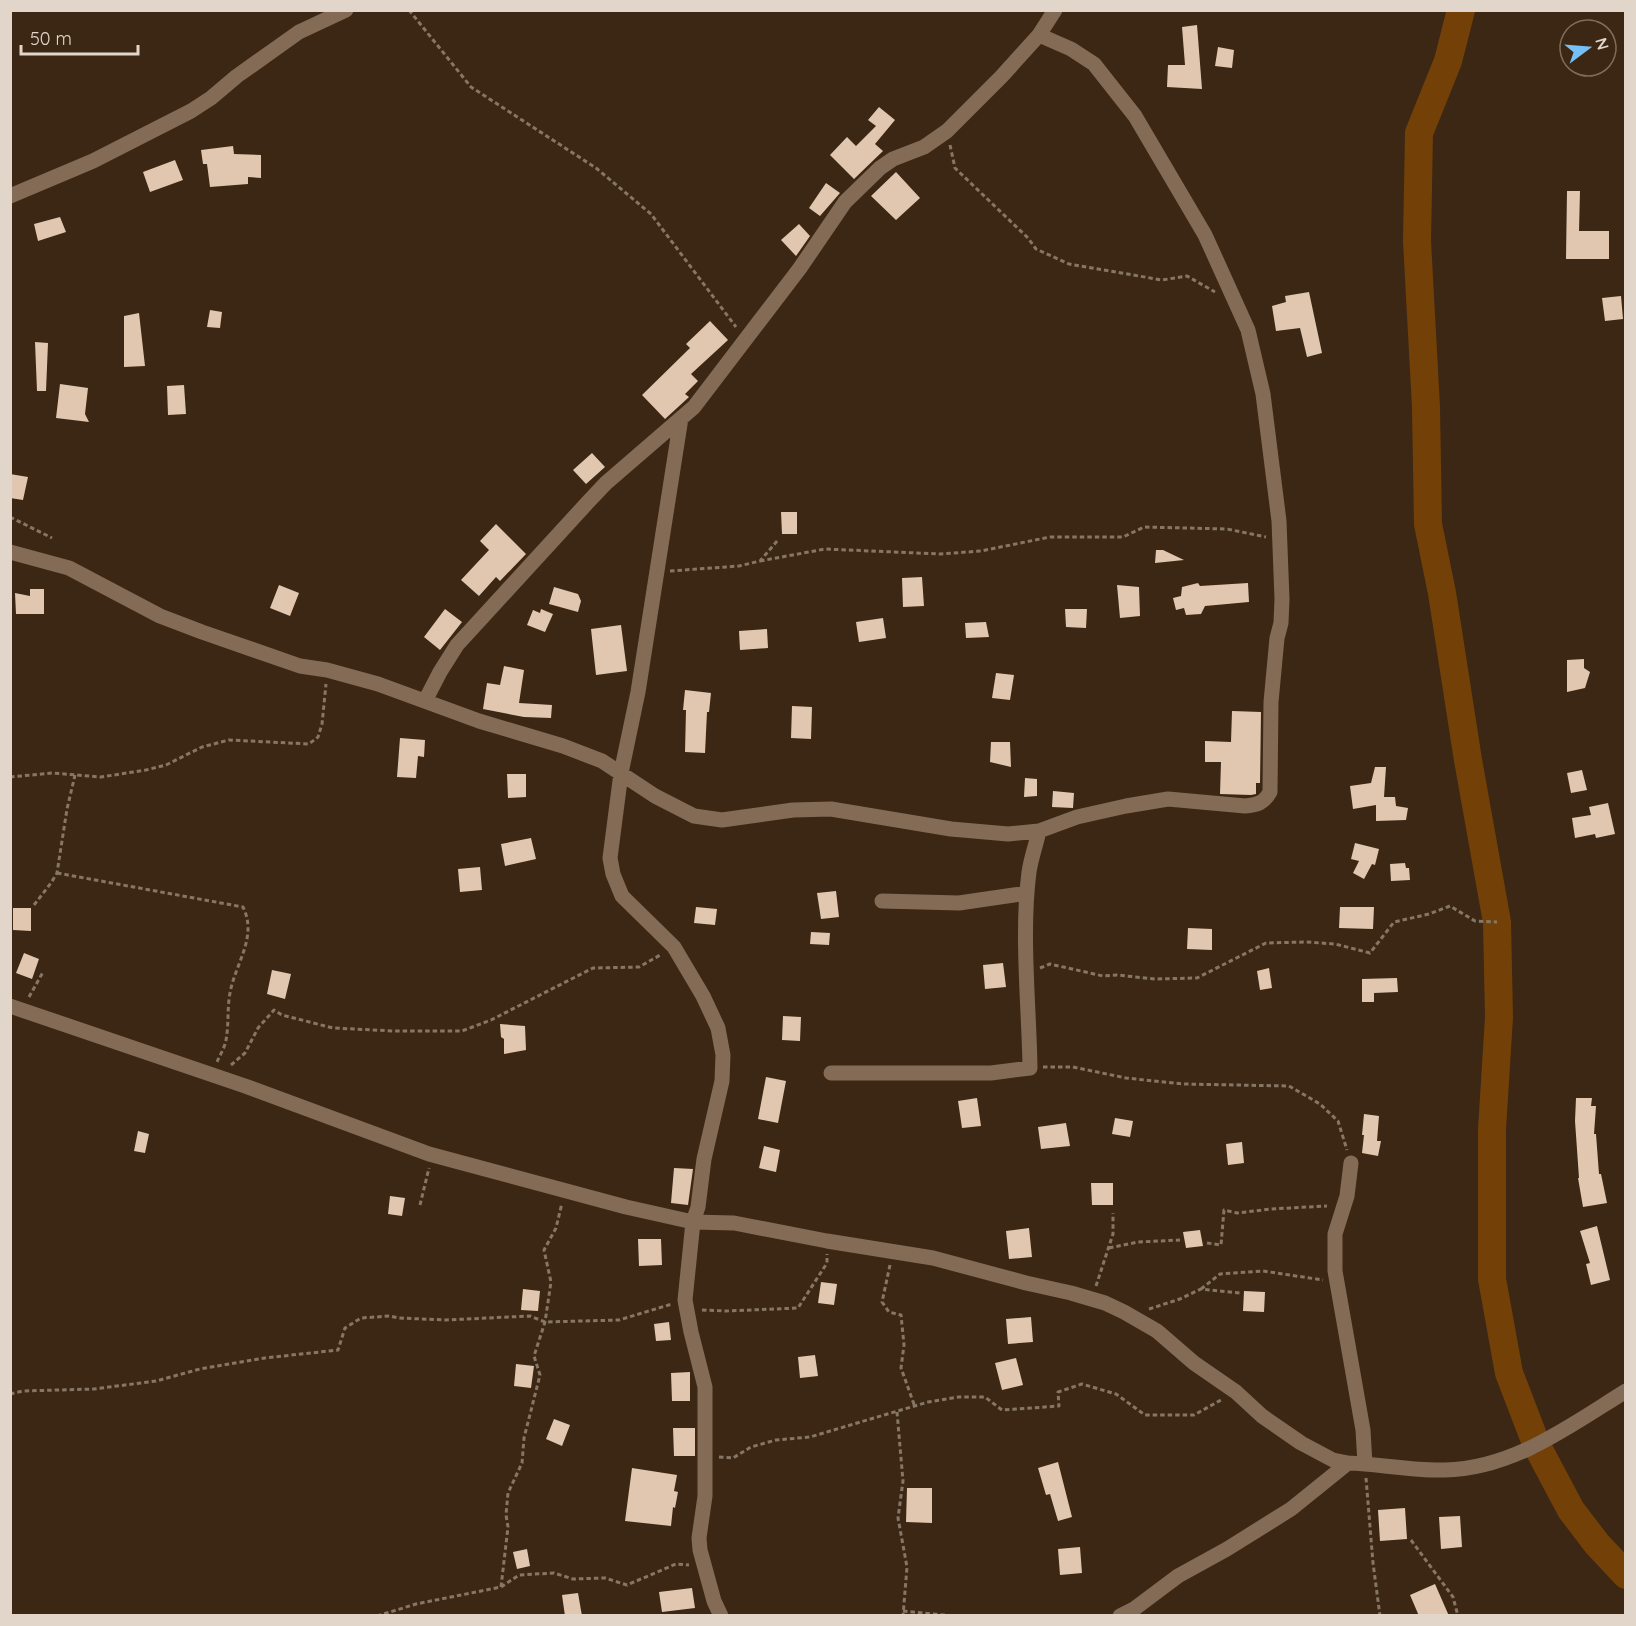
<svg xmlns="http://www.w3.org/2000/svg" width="1636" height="1626" font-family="Quicksand,sans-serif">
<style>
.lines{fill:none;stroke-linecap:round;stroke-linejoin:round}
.river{stroke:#734107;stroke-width:28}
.building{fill:#e1c7b0}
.path{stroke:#877666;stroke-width:3;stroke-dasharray:4.5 3;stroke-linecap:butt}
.minor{stroke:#836b56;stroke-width:15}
</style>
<rect width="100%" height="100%" fill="#3b2714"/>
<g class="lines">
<path class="river" d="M 1461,10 L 1448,61 L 1419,133 L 1417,241 L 1426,407 L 1428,524 L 1442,593 L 1468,760 L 1497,922 L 1499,1017 L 1492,1129 L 1492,1279 L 1509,1373 L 1537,1446 L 1571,1510 L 1597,1544 L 1626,1575"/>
</g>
<path class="building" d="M 1197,25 L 1202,89 L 1167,87 L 1168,65 L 1185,65 L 1182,27 Z
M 1218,47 L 1234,50 L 1232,68 L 1215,66 Z
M 879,107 L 895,120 L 875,144 L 883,151 L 854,179 L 830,155 L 847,137 L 856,146 L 876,126 L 868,120 Z
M 233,146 L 234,154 L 261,155 L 261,178 L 248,177 L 248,184 L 210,187 L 207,164 L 203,164 L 201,150 Z
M 175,160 L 183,180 L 150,192 L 143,172 Z
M 896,172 L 920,198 L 896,220 L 871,196 Z
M 826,183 L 840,193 L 820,216 L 809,208 Z
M 1567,191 L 1580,191 L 1579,231 L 1609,231 L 1609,259 L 1566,259 Z
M 60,217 L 66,232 L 38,241 L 34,224 Z
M 799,224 L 810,236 L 796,256 L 781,240 Z
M 1309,292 L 1322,353 L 1307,357 L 1300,328 L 1276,331 L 1272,306 L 1286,302 L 1285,296 Z
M 1621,296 L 1623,319 L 1605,321 L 1602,298 Z
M 210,310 L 222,312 L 220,328 L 207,327 Z
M 139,313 L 145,366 L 124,367 L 124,316 Z
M 710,321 L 728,340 L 691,374 L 698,381 L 685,394 L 689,397 L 665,419 L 642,395 L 690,348 L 686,344 Z
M 35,342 L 48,343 L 46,391 L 37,391 Z
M 60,384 L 88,388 L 85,414 L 89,422 L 56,418 Z
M 184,385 L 186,414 L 168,415 L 167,386 Z
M 592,453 L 605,467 L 586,484 L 573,470 Z
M 10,474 L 28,477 L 23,500 L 10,498 Z
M 781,512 L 797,512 L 797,534 L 782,534 Z
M 496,524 L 526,554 L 500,581 L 496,577 L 479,596 L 461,580 L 489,550 L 480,541 Z
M 1156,550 L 1163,550 L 1184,560 L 1155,563 Z
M 922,577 L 924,606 L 903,607 L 902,578 Z
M 1198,583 L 1200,586 L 1248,583 L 1249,602 L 1205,606 L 1201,614 L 1186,615 L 1184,608 L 1176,610 L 1173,598 L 1181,596 L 1182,587 Z
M 279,585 L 299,593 L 290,616 L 270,608 Z
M 1117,585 L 1139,587 L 1140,616 L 1120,618 Z
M 554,587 L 578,594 L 581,601 L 578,612 L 549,604 Z
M 30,589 L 44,589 L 44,614 L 16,614 L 15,593 L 30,596 Z
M 445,609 L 462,622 L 440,650 L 424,637 Z
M 541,609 L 553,614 L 545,632 L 527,625 L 533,610 L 540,613 Z
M 1065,609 L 1087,609 L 1086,628 L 1066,627 Z
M 883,618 L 886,638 L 859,642 L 856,622 Z
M 986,622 L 989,637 L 966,638 L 965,623 Z
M 621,625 L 627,671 L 596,675 L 591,629 Z
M 767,629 L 768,648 L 740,650 L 739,631 Z
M 1584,659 L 1584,668 L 1590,672 L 1585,688 L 1567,692 L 1567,660 Z
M 504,666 L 524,670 L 519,703 L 552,705 L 551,718 L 524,717 L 483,709 L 487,683 L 500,685 Z
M 996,673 L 1014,675 L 1010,700 L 992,698 Z
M 685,690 L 711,693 L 709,712 L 707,712 L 705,753 L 685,752 L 686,710 L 683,710 Z
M 792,706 L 812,707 L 811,739 L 791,738 Z
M 1232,711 L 1261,712 L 1260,783 L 1256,783 L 1256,794 L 1251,795 L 1220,794 L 1221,762 L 1205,762 L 1205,741 L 1231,742 Z
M 400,738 L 425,740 L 424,757 L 418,756 L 416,778 L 397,777 Z
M 991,742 L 1010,742 L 1011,767 L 990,762 Z
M 1375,767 L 1386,767 L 1384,797 L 1395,797 L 1396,806 L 1408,808 L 1406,820 L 1376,821 L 1376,805 L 1353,809 L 1350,786 L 1371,783 Z
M 1582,770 L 1587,790 L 1571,793 L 1567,773 Z
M 507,774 L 526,774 L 526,797 L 508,798 Z
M 1025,778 L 1037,779 L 1037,796 L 1024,797 Z
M 1053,791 L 1074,793 L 1073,808 L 1052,807 Z
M 1608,803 L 1615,834 L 1596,838 L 1595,834 L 1575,838 L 1572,818 L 1591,815 L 1589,807 Z
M 531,838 L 536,859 L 505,866 L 501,844 Z
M 1355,843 L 1379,849 L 1375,865 L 1372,864 L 1364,879 L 1353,873 L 1359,861 L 1351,859 Z
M 1405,863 L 1406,868 L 1409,868 L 1410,880 L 1391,881 L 1390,864 Z
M 480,867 L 482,890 L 460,892 L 458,869 Z
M 836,891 L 839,917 L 821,919 L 817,893 Z
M 696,907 L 717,909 L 715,925 L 694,923 Z
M 1340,907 L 1374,907 L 1373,929 L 1339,928 Z
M 13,908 L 31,908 L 31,931 L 13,930 Z
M 1188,928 L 1212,929 L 1212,950 L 1187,949 Z
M 811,932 L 830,933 L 829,945 L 810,944 Z
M 24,953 L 39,959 L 32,979 L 16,973 Z
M 1003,963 L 1006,987 L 985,989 L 983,965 Z
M 1269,968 L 1272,988 L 1260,990 L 1257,971 Z
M 272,970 L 291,974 L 285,999 L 267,994 Z
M 1397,978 L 1398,992 L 1374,993 L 1374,1002 L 1362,1002 L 1362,979 Z
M 783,1016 L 801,1017 L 800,1041 L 782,1040 Z
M 500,1024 L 525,1026 L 526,1050 L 504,1054 L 504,1039 L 501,1037 Z
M 766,1077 L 786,1081 L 778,1123 L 758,1119 Z
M 977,1098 L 981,1126 L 962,1128 L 958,1101 Z
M 1576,1098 L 1592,1098 L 1591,1106 L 1596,1106 L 1594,1134 L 1596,1134 L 1599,1174 L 1601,1174 L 1607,1203 L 1583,1207 L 1578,1178 L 1579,1178 L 1575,1121 Z
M 1364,1114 L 1379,1116 L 1377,1141 L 1381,1141 L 1378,1156 L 1362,1153 L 1364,1135 L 1362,1135 Z
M 1115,1118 L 1133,1121 L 1130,1137 L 1112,1134 Z
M 1066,1123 L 1070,1146 L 1041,1149 L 1038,1127 Z
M 138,1131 L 149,1134 L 145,1153 L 134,1151 Z
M 1242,1142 L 1244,1163 L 1228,1165 L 1226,1144 Z
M 764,1146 L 780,1150 L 776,1172 L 759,1168 Z
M 674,1168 L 693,1169 L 688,1205 L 671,1203 Z
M 1091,1183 L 1113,1183 L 1113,1205 L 1092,1205 Z
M 390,1196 L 405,1198 L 402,1216 L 388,1214 Z
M 1597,1226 L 1610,1280 L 1591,1285 L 1586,1264 L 1590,1263 L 1580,1231 Z
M 1029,1228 L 1032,1257 L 1009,1259 L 1006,1231 Z
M 1200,1230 L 1203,1246 L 1186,1248 L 1183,1232 Z
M 638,1239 L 661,1239 L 662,1265 L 639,1266 Z
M 821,1282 L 837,1284 L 834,1305 L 818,1303 Z
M 523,1289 L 540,1291 L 538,1311 L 521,1310 Z
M 1244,1291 L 1265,1292 L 1264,1312 L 1243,1311 Z
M 1031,1317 L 1033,1342 L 1008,1344 L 1006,1319 Z
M 669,1322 L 671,1340 L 656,1341 L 654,1324 Z
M 815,1355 L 818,1376 L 800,1378 L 798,1357 Z
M 1016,1358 L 1023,1385 L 1002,1390 L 995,1363 Z
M 516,1364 L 534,1366 L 531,1388 L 514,1386 Z
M 690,1372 L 690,1401 L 672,1401 L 671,1373 Z
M 554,1419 L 570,1425 L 562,1446 L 546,1439 Z
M 673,1428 L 695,1428 L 695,1456 L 674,1456 Z
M 1058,1462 L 1072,1517 L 1058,1521 L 1050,1494 L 1046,1495 L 1038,1468 Z
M 632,1468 L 677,1475 L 674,1491 L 678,1492 L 675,1508 L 673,1507 L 671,1526 L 625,1521 Z
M 907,1488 L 932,1488 L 932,1523 L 906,1522 Z
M 1405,1508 L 1407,1539 L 1380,1541 L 1378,1510 Z
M 1460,1516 L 1462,1547 L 1441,1549 L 1439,1517 Z
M 1080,1547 L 1082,1573 L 1060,1575 L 1058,1549 Z
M 527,1549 L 530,1566 L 517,1569 L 513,1552 Z
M 1435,1584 L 1449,1616 L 1419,1616 L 1410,1595 Z
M 692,1588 L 695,1608 L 662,1612 L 659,1592 Z
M 578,1593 L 582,1616 L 565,1616 L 562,1595 Z"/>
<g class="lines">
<path class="path" d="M 409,10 L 471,87 L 596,168 L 651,214 L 736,327
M 950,145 L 955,168 L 1028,238 L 1036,249 L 1069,264 L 1162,280 L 1187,276 L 1215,292
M 10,517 L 52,538
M 760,561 L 825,549 L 940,554 L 981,551 L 1050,537 L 1123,537 L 1144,527 L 1227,529 L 1266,537
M 670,571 L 739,566 L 760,561 L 778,540
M 10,777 L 53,773 L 101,777 L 146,770 L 166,765 L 202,747 L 229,740 L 309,744 L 318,737 L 322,724 L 326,684
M 57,873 L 243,907 C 258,937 235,964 230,993 C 227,1008 229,1025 226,1040 C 225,1047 220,1055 217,1062
M 34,905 L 51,883 L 57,873 L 67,809 L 75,775
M 1040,968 L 1050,964 L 1103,976 L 1117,975 L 1155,979 L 1197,978 L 1266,943 L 1306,942 L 1335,944 L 1370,953 L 1394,922 L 1429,914 L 1450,906 L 1475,921 L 1497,922
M 29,997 L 43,972
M 231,1065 L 245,1053 L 258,1028 L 274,1010 L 282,1015 L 333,1028 L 393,1031 L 462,1031 L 491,1020 L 593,968 L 639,967 L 662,954
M 1043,1067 L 1073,1067 L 1126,1078 L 1183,1084 L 1289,1086 L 1320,1104 L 1338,1121 L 1347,1150
M 420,1205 L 429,1168
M 1207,1243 L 1221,1245 L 1224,1210 L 1237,1213 L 1271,1209 L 1327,1206
M 1109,1248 L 1138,1242 L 1180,1240
M 890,1265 L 882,1302 L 889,1312 L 901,1315 L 904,1345 L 901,1368 L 915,1407
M 1096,1286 L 1113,1234 L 1113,1213
M 1201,1289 L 1220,1274 L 1263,1271 L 1323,1280
M 1149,1309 L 1180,1299 L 1201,1289 L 1240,1293
M 702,1310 L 726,1311 L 798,1308 L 827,1263 L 827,1254
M 10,1394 L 23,1391 L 94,1389 L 156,1381 L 200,1369 L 265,1358 L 338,1350 L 345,1328 L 361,1318 L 390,1316 L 399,1318 L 446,1320 L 530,1316 L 545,1322 L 619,1320 L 672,1304
M 897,1412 L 903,1481 L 898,1518 L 907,1567 L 903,1616
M 719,1457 L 733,1458 L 751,1447 L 776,1440 L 810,1437 L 928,1402 L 959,1397 L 985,1397 L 1002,1410 L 1059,1406 L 1058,1392 L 1082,1384 L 1116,1394 L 1145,1415 L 1194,1415 L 1221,1400
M 1366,1478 L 1373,1563 L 1380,1616
M 1411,1540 L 1453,1597 L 1458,1616
M 501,1587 L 508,1527 L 506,1515 L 508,1493 L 522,1463 L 524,1438 L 540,1375 L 534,1356 L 545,1322 L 551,1282 L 544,1250 L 556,1228 L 562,1203
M 903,1611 L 954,1616
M 377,1616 L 416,1604 L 501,1587 L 519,1575 L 554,1573 L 573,1579 L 605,1578 L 627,1585 L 676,1564 L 689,1565"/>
<path class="minor" d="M 10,196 L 93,161 L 191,111 L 211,98 L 237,76 L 299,32 L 346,10
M 681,418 L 638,692 L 621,773 L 610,858 L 613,874 L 622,896 L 674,947 L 703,996 L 718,1028 L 723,1055 L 722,1081 L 704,1159 L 698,1207 L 693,1222 L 685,1300 L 691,1332 L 705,1387 L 705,1496 L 699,1538 L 700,1550 L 714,1601 L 721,1616
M 10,552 L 69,568 L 160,616 L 202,632 L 300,666 L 327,670 L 378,684 L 479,721 L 563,746 L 602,761 L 655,796 L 694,816 L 722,820 L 793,810 L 831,809 L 951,829 L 1008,834 L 1039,831 L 1077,817 L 1126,806 L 1168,799 L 1245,806 C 1257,805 1264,803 1270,792 L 1271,702 L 1277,638 L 1281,623 L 1282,599 L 1279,521 L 1263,394 L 1248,330 L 1205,235 L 1135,116 L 1094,64 L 1071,49 L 1039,35
M 425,701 L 440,672 L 457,645 L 588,502 L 606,483 L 694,407 L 800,268 L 845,202 L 880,168 L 893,159 L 924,147 L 947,131 L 1001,77 L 1039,35 L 1055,10
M 882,901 L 959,903 L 1027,893
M 10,1006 L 245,1086 L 429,1154 L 626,1207 L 693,1222 L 734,1223 L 827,1241 L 933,1258 L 1026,1283 L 1071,1293 L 1105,1303 L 1124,1312 L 1157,1331 L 1194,1363 L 1236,1392 L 1262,1416 L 1301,1443 L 1333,1460 L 1348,1463 C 1380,1464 1413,1471 1445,1470 C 1513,1469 1571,1425 1626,1391
M 831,1073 L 991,1073 L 1030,1068 C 1029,1005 1021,934 1029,872 C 1031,858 1036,845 1039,831
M 1351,1163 L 1347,1196 L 1335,1234 L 1335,1271 L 1363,1430 L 1365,1464
M 1120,1616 L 1134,1609 L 1178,1576 L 1227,1549 L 1291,1509 L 1348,1463"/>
</g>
<rect width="1636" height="1626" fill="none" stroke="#e2d5ca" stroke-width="24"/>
<g transform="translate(1588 48) rotate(74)"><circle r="28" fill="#3b2714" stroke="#7e6d5d" stroke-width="1.5"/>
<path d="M0-4.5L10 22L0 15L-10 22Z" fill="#76c0f7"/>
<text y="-9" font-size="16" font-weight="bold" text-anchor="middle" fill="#e2d5ca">N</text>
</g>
<path d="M21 45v9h117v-9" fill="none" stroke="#e2d5ca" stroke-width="3"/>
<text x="30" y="45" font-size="18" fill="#e2d5ca" stroke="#3b2714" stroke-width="4.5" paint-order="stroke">50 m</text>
</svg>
